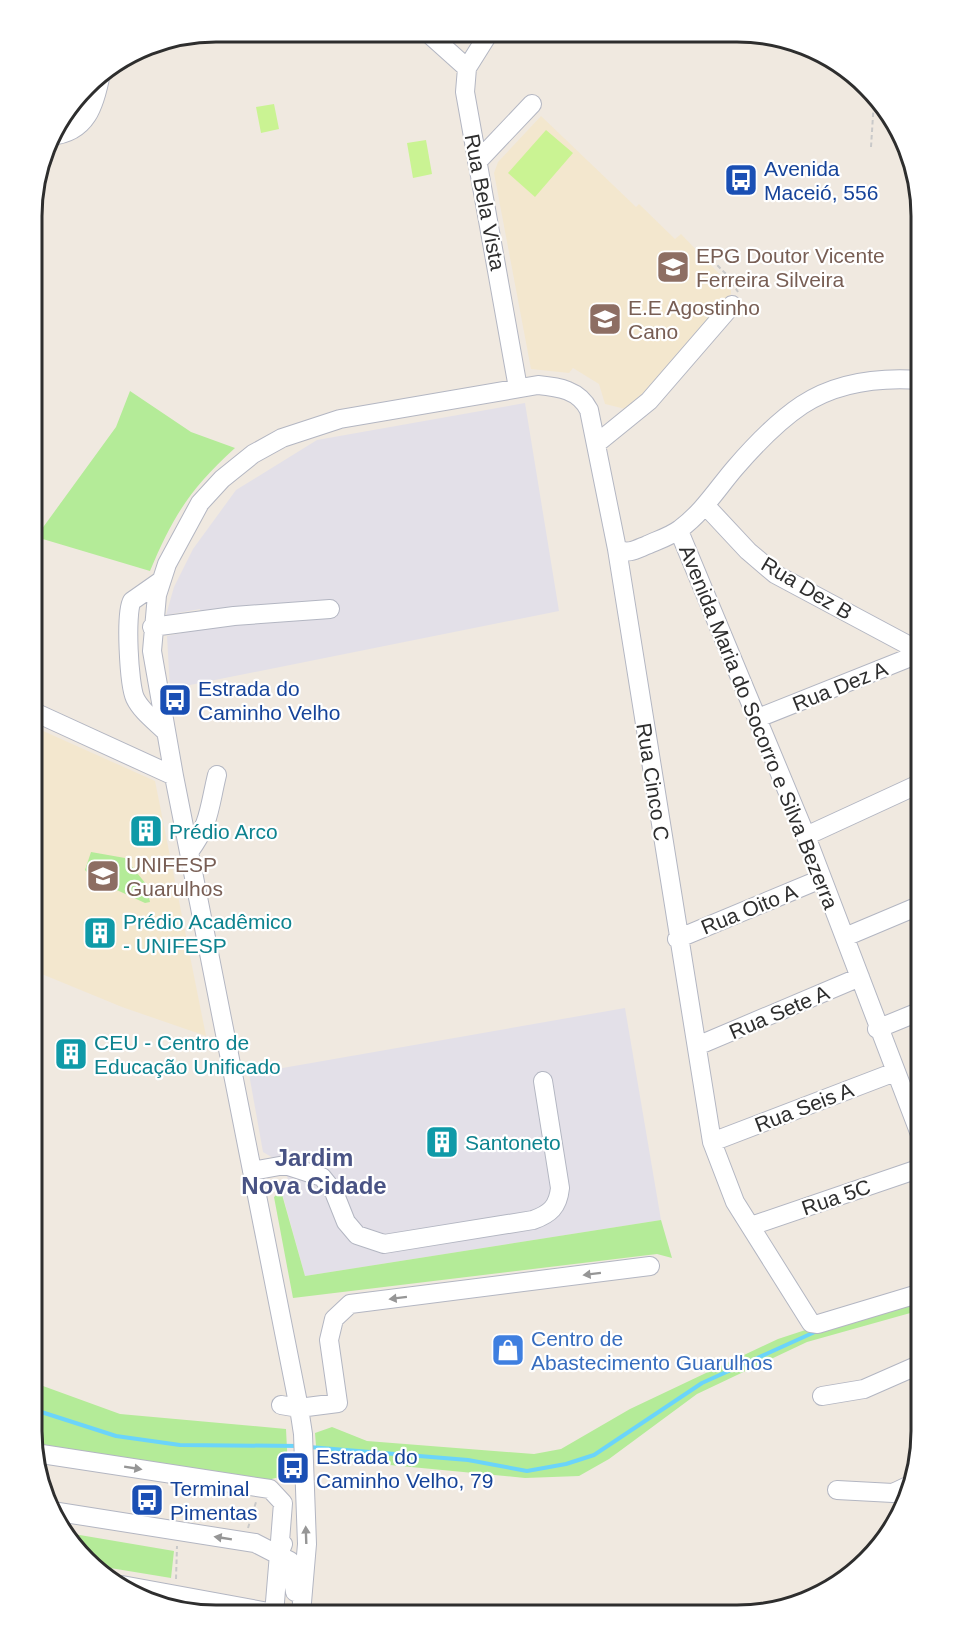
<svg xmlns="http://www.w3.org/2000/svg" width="953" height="1647" font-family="Arial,sans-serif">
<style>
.industrial{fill:#e3e0e8}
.education{fill:#f3e7ce}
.green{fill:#b4eb98}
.pitch{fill:#caf393}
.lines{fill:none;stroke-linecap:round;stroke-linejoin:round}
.stream{stroke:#6bd4fa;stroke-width:4}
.minor-casing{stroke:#b3b6c2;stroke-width:20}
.path{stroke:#c9c9c9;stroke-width:2;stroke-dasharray:4.5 3;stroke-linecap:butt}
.minor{stroke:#fff;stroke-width:18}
.oneway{fill:#969696}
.labels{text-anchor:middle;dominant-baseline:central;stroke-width:4.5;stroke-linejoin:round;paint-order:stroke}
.transit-label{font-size:21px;fill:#164399;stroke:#fff;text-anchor:start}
.street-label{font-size:21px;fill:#2e2e2e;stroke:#fff}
.education-label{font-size:21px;fill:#785e54;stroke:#fff;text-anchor:start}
.culture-label{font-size:21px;fill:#0d838f;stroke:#fff;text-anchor:start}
.shop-label{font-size:21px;fill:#366cbe;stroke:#fff;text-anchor:start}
.quarter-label{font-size:24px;font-weight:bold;fill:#495384;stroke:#fff}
.rim{fill:none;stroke:#2e2e2e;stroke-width:3}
</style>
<rect width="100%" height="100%" fill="#f0e9e0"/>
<path class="industrial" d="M 525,403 L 559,611 L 170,689 L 167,636 L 202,629 L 200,609 L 166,615 L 174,587 L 193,549 L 236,490 L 317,440 Z
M 625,1008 L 661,1220 L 305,1276 L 279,1182 L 288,1180 L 285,1165 L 263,1152 L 249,1074 Z"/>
<path class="education" d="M 541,116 L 636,207 L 639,204 L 675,239 L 681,234 L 731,286 L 731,294 L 635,402 L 625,409 L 605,404 L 599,384 L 573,368 L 569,373 L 531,369 L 494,173 L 498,162 Z
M 32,726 L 155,781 L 206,1036 L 122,1007 L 32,970 Z"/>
<path class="green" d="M 130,391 L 191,432 L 235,448 C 190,489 173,516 150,571 L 36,537 L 116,427 Z
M 91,852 L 125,858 L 146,884 L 150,902 L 145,903 L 95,880 L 85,870 Z
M 281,1191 L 305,1276 L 661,1220 L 672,1258 L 657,1254 L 293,1298 L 274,1197 Z
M 921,1292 L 921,1310 L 807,1342 L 697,1394 L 609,1459 L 579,1476 L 525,1478 L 317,1458 L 315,1433 L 332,1427 L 367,1441 L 534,1454 L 561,1449 L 630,1409 L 778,1339 Z
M 32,1382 L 120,1414 L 286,1429 L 288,1469 L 283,1476 L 268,1480 L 34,1444 Z
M 62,1532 L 174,1551 L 171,1578 L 92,1565 Z"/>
<path class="pitch" d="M 274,104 L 279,129 L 261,133 L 256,107 Z
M 546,130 L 573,153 L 535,197 L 508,173 Z
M 426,140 L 432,174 L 413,178 L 407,143 Z"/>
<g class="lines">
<path class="stream" d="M 32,1409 L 116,1436 L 180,1445 L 299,1446
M 309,1447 L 468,1460 L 527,1471 L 566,1464 L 594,1455 L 702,1383 L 817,1331"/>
<defs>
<path id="minor" d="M 428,33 L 467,68
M 489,33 L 467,68 L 465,92 L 518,388
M 50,136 C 87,133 95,105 101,73
M 477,162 L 532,104
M 596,444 L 649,401 L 732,305
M 706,506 L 748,551 L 775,574 L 921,652
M 679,531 L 806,836 L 921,1137
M 617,549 C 628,555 637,549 647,545 C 658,540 671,536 680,529 C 703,512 717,489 735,468 C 754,446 778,421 802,405 C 837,382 880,377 921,380
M 162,580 L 132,601 C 125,613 129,685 135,698 C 141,711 156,722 166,732
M 152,627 L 234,616 L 330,609
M 32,711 L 174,776
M 758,718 L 921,653
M 806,836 L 921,783
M 189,852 C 210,824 209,808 217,775
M 845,937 L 921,905
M 677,939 L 821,879
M 877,1029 L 921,1011
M 697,1046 L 860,977
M 712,1142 L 895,1072
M 252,1171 L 285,1165 L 322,1177 L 334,1192 L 346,1222 L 357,1235 L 384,1244 L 533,1220 C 550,1214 558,1207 560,1188 L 543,1081
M 751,1226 L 921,1168
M 822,1396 L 864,1389 L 921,1364
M 281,1405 L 299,1408 L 338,1403 L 329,1340 L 334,1319 L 350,1304 L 650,1266
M 35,1453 L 270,1489 L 283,1503 L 279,1554
M 837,1490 L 893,1493 L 912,1484
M 52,1511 L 255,1543 L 290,1561 L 295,1592
M 122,1585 L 274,1613
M 274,1614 L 279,1554 L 283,1544
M 301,1614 L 307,1544 L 303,1434 L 299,1408 L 174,776 L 152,651 L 157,595 L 167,564 L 200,503 L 222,479 L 253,454 L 282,438 L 340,419 L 538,385 C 559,387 579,390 589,410 L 617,549 L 712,1142 L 735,1202 L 811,1323 L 818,1324 L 921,1293"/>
</defs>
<use href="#minor" class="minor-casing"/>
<path class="path" d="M 871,147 L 874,100
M 712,260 L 728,276 L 738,292
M 248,1528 L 256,1502
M 96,1569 L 113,1572
M 176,1579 L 177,1546"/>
<use href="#minor" class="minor"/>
</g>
<defs><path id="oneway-solid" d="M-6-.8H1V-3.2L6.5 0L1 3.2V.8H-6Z" transform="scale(1.5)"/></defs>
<g class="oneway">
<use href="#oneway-solid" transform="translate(592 1274) rotate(173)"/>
<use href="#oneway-solid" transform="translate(398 1298) rotate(173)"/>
<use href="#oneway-solid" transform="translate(133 1468) rotate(9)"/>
<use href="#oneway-solid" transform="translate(306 1535) rotate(-92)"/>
<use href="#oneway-solid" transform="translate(223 1538) rotate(-171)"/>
</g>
<defs>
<symbol id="bus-square" viewBox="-11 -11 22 22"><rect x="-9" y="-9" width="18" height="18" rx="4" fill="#1a4fb4" stroke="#fff"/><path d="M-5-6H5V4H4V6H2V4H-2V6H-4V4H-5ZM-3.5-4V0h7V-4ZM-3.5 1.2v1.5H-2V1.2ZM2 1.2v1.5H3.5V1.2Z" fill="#fff"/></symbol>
<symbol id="school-square" viewBox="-11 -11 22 22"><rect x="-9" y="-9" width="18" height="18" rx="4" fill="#8d6e63" stroke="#fff"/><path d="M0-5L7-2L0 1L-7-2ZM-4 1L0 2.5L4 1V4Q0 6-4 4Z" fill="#fff"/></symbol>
<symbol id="building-square" viewBox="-11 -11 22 22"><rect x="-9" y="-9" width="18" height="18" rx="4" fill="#0f9aa8" stroke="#fff"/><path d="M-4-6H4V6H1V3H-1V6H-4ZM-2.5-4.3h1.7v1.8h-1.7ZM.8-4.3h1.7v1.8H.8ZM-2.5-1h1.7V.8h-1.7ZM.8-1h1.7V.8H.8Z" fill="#fff"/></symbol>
<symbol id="university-square" viewBox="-11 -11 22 22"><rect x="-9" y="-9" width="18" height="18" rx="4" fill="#8d6e63" stroke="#fff"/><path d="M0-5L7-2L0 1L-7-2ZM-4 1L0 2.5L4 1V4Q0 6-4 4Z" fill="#fff"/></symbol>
<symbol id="shop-square" viewBox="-11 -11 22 22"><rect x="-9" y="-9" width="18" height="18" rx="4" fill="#3f7fe0" stroke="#fff"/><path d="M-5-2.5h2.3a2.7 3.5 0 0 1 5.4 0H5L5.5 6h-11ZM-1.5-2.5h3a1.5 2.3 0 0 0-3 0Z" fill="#fff"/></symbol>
</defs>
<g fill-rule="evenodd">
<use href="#bus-square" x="722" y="161" width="38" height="38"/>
<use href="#school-square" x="654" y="248" width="38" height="38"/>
<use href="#school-square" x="586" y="300" width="38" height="38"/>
<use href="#bus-square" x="156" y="681" width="38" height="38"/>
<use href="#building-square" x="127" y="812" width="38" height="38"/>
<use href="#university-square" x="84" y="857" width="38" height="38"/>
<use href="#building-square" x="81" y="914" width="38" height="38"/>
<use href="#building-square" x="52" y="1035" width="38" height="38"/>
<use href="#building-square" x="423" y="1123" width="38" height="38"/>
<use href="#shop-square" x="489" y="1331" width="38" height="38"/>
<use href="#bus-square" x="274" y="1449" width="38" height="38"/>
<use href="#bus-square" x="128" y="1481" width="38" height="38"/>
</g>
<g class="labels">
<g class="transit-label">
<text x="764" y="168">Avenida<tspan x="764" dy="24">Maceió, 556</tspan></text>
<text x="198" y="688">Estrada do<tspan x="198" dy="24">Caminho Velho</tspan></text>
<text x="316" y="1456">Estrada do<tspan x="316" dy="24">Caminho Velho, 79</tspan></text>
<text x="170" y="1488">Terminal<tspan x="170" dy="24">Pimentas</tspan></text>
</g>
<g class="street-label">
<text transform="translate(485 202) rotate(79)">Rua Bela Vista</text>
<text transform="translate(807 588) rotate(31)">Rua Dez B</text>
<text transform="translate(840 686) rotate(-22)">Rua Dez A</text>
<text transform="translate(759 727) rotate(68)">Avenida Maria do Socorro e Silva Bezerra</text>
<text transform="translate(653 782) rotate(81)">Rua Cinco C</text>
<text transform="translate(749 909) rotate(-22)">Rua Oito A</text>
<text transform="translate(779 1012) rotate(-23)">Rua Sete A</text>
<text transform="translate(804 1107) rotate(-21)">Rua Seis A</text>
<text transform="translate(836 1197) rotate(-19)">Rua 5C</text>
</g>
<g class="education-label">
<text x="696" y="255">EPG Doutor Vicente<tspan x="696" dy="24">Ferreira Silveira</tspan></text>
<text x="628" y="307">E.E Agostinho<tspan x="628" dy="24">Cano</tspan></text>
<text x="126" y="864">UNIFESP<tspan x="126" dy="24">Guarulhos</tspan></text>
</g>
<g class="culture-label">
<text x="169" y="831">Prédio Arco</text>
<text x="123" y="921">Prédio Acadêmico<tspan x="123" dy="24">- UNIFESP</tspan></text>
<text x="94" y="1042">CEU - Centro de<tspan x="94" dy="24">Educação Unificado</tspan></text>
<text x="465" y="1142">Santoneto</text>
</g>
<g class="shop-label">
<text x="531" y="1338">Centro de<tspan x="531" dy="24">Abastecimento Guarulhos</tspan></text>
</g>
<g class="quarter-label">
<text x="314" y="1157">Jardim<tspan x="314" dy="28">Nova Cidade</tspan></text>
</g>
</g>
<path d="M0 0H953V1647H0ZM216 42H737A174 174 0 0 1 911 216V1431A174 174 0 0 1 737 1605H216A174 174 0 0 1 42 1431V216A174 174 0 0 1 216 42Z" fill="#fff" fill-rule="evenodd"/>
<path class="rim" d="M216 42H737A174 174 0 0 1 911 216V1431A174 174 0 0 1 737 1605H216A174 174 0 0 1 42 1431V216A174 174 0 0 1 216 42Z"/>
</svg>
